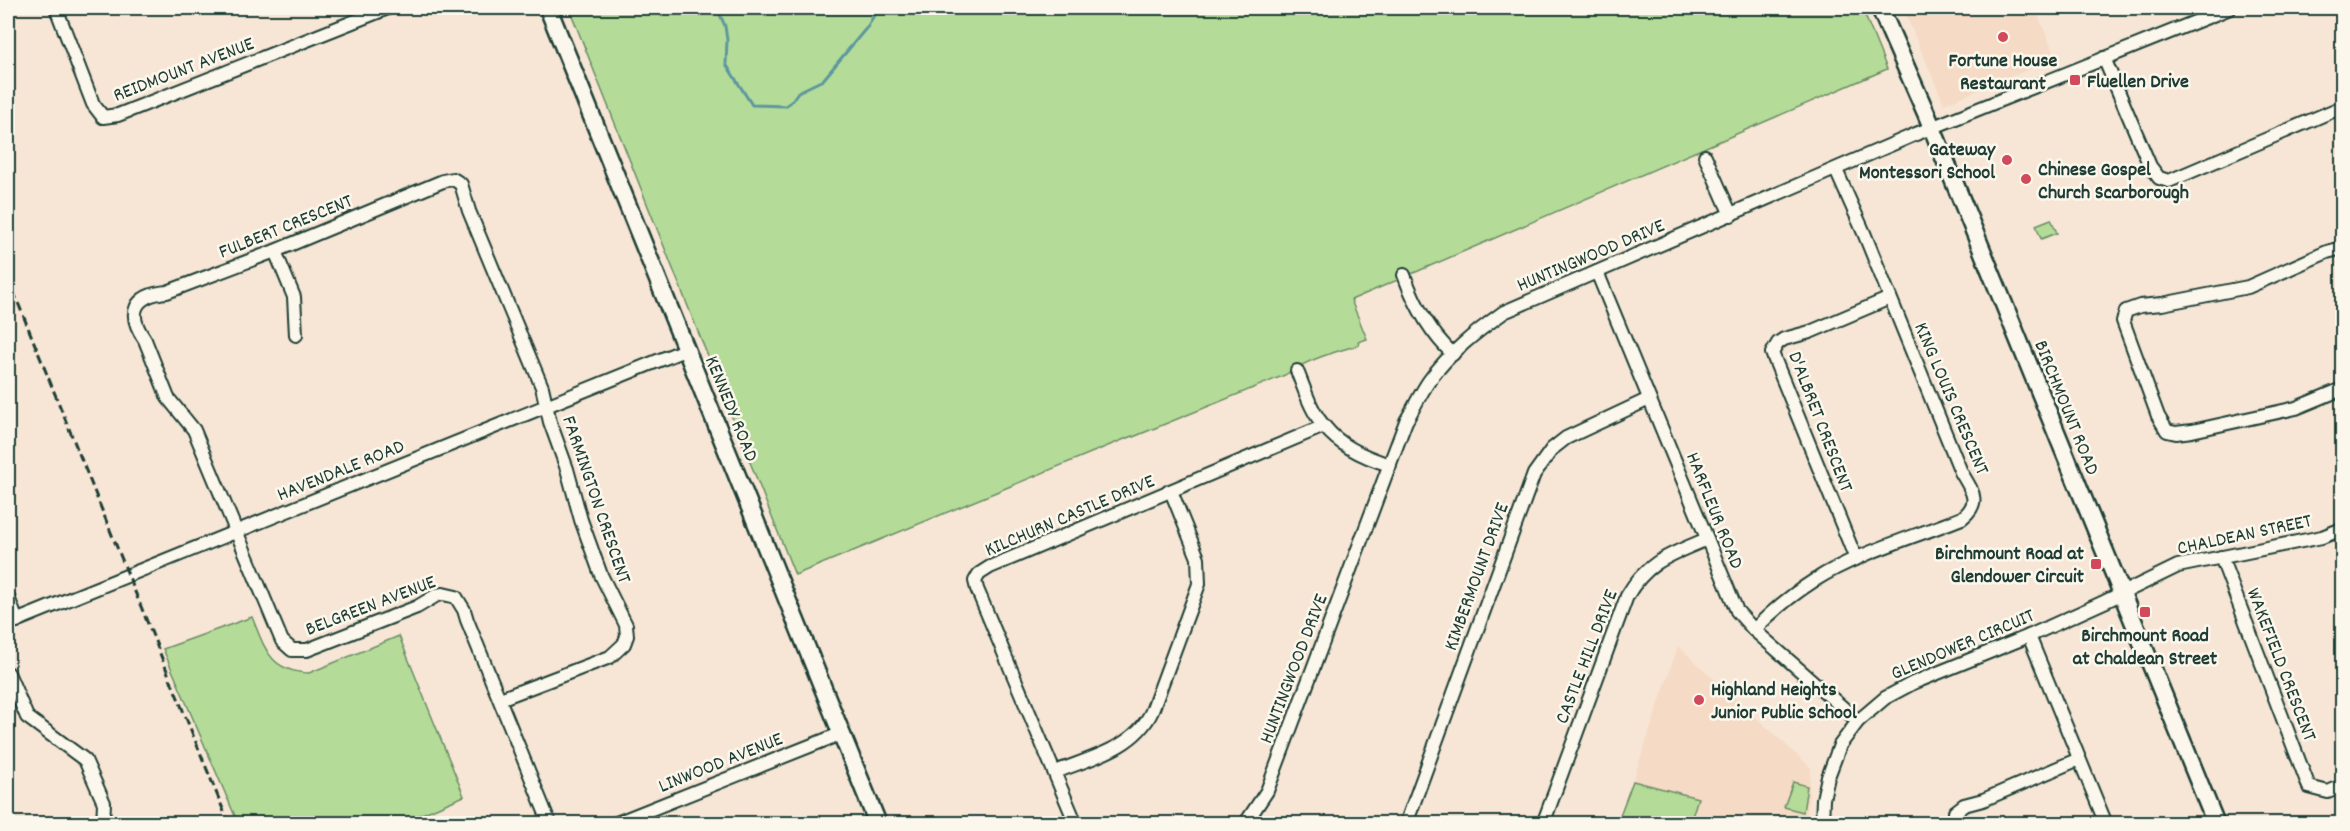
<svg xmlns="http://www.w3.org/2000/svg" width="2350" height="831" font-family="Dekko,sans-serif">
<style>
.built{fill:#f5dac5}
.green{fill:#b4dc98;stroke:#6a8c66;stroke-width:1.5}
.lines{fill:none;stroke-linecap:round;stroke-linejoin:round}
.stream{stroke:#5d979e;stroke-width:3}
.minor-casing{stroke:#1f3d34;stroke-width:16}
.major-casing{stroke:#1f3d34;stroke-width:21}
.minor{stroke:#fbf7ec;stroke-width:12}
.major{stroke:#fbf7ec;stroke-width:16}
.rail{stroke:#1f3d34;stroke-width:3;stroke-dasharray:9 4.5;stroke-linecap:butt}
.poi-dot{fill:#d1495b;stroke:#fbf7ec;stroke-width:2}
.labels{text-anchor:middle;stroke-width:5;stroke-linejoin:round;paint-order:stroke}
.poi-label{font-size:20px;font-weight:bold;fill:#1f3d34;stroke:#fbf7ec;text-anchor:start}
.street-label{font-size:20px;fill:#1f3d34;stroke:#fbf7ec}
</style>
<rect width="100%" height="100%" fill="#f7e6d5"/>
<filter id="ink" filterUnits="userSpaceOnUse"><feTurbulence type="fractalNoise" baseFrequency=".0167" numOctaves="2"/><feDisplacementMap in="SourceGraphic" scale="12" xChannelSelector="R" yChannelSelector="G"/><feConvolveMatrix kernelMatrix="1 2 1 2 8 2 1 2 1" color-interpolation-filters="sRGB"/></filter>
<g filter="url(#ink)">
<g class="built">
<polygon points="1903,8 2035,8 2056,58 1944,104"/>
<polygon points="1678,646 1811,768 1806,823 1690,823 1698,798 1633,781"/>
</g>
<g class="green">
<path d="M569,8H1862L1887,69L1351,300L1367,339L1358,342L1359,345C1334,352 1306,360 1285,375L1133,437L1132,436L795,575Z"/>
<polygon points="2051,219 2057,233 2041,239 2036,225"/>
<path d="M252,617C265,648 269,671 309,673L399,636L464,796L401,823H238L163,649Z"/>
<polygon points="1633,781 1698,798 1690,823 1617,823"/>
<polygon points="1793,782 1807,786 1803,812 1784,807"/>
</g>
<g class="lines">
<polyline class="stream" points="717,8 725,26 727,40 726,64 752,105 785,106 791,102 798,92 823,80 868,26 874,15 875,8"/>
<defs>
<g id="minor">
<polyline points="56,8 93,104 103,117 118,115 388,8"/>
<polyline points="2104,58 2150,166 2159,178 2169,181 2342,107"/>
<polyline points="1705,156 1731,215"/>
<polyline points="2342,248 2327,252 2248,287 2162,304 2140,306 2126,311 2123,321 2158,416 2167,431 2176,433 2192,431 2296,408 2342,389"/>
<polyline points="275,251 294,297 296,335"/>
<polyline points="1597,272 1737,611 1754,630 1858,721"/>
<path d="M1404,275C1415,305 1429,332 1453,354"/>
<path d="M1297,371C1305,390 1311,412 1325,427C1340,446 1367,458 1390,465"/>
<polyline points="2221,557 2309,787 2328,792 2342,786"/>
<polyline points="1856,559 1772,353 1778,343 1784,339 1810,332 1890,298"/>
<polyline points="8,597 17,621"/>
<polyline points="8,624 687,349"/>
<path d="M1754,630C1772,611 1793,594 1815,580C1855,554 1917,536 1962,518C1982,502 1972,491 1961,472L1864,233L1836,170"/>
<polyline points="2029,636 2106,824"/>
<polyline points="8,673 27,717 85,760 104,803 103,824"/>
<path d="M500,699L610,657L624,644L627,636L626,625L601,575L581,520L567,469L550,422L542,387L469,211L461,184L453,179L443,181L275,251L167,292C134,295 126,313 145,340L168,398L194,430L282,641L292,650H307L417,607L437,595L443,594L456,597L464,610L467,620L550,824"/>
<path d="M1055,772C1091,758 1135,748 1152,711L1199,584L1198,558L1171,491"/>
<polyline points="614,824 840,734"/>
<polyline points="1076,824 977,589 975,581 979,574 990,567 1324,426"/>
<path d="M1245,824L1267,791L1406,421C1414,408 1420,394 1429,381C1449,353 1476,332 1504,312L1916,134L2230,8"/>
<polyline points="1406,824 1534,474 1552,449 1566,438 1649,399"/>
<path d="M1543,824L1627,596C1647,561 1672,554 1707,539"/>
<polyline points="1822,824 1823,799 1828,777 1840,745 1858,721 1885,698 1913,683 2029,636 2104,602 2178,566 2322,537 2342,529"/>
<polyline points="1955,824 1955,812 1964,805 1983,800 2079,759"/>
</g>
<g id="major">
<polyline points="548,8 878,824"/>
<polyline points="1880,8 1926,113 2216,824"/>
</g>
</defs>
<use href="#minor" class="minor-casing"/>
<use href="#major" class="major-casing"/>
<use href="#minor" class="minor"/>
<use href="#major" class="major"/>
<polyline class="rail" points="8,278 229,824"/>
</g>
</g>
<g class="poi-dot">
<circle cx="2003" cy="37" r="6"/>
<rect x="2069" y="74" width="12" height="12" rx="3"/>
<circle cx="2007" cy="160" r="6"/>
<circle cx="2026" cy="179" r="6"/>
<rect x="2090" y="558" width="12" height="12" rx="3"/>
<rect x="2139" y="606" width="12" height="12" rx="3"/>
<circle cx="1699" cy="700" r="6"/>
</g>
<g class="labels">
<g class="poi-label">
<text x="2003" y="66" text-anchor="middle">Fortune House<tspan x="2003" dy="23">Restaurant</tspan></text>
<text x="2087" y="87">Fluellen Drive</text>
<text x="1995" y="155" text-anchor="end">Gateway<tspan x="1995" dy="23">Montessori School</tspan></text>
<text x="2038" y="175">Chinese Gospel<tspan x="2038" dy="23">Church Scarborough</tspan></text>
<text x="2084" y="559" text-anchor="end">Birchmount Road at<tspan x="2084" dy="23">Glendower Circuit</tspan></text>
<text x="2145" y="641" text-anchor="middle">Birchmount Road<tspan x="2145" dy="23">at Chaldean Street</tspan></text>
<text x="1711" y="695">Highland Heights<tspan x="1711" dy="23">Junior Public School</tspan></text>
</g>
<g class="street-label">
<text transform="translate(183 68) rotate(-21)" y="7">REIDMOUNT AVENUE</text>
<text transform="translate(285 225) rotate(-22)" y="7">FULBERT CRESCENT</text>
<text transform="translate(1590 254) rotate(-23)" y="7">HUNTINGWOOD DRIVE</text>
<text transform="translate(1953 398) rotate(67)" y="7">KING LOUIS CRESCENT</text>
<text transform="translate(2068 407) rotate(68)" y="7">BIRCHMOUNT ROAD</text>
<text transform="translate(733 408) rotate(68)" y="7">KENNEDY ROAD</text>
<text transform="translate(1822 421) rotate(69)" y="7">D'ALBRET CRESCENT</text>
<text transform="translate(340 469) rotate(-22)" y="7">HAVENDALE ROAD</text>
<text transform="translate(598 499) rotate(71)" y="7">FARMINGTON CRESCENT</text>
<text transform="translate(1716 510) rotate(68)" y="7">HARFLEUR ROAD</text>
<text transform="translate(1069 514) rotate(-23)" y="7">KILCHURN CASTLE DRIVE</text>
<text transform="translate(2244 533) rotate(-12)" y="7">CHALDEAN STREET</text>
<text transform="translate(1475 576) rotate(-70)" y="7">KIMBERMOUNT DRIVE</text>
<text transform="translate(370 604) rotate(-21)" y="7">BELGREEN AVENUE</text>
<text transform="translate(1962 643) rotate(-23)" y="7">GLENDOWER CIRCUIT</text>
<text transform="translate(1585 656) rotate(-69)" y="7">CASTLE HILL DRIVE</text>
<text transform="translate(2283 664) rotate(69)" y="7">WAKEFIELD CRESCENT</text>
<text transform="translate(1292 668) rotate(-69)" y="7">HUNTINGWOOD DRIVE</text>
<text transform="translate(720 761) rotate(-22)" y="7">LINWOOD AVENUE</text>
</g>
</g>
<rect width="2350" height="831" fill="none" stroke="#fbf7ec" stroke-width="30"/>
<rect x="15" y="15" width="2320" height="801" fill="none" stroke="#1f3d34" stroke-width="2" filter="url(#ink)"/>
</svg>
